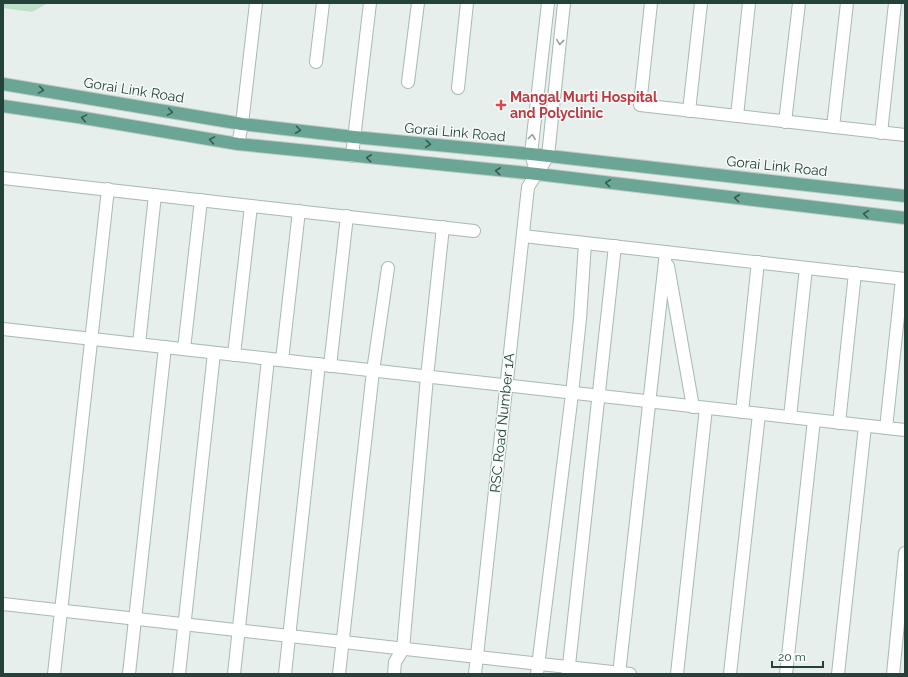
<svg xmlns="http://www.w3.org/2000/svg" width="908" height="677" font-family="Raleway,sans-serif">
<style>
.green{fill:#bfe0c8}
.lines{fill:none;stroke-linecap:round;stroke-linejoin:round}
.minor-casing{stroke:#a8b8b2;stroke-width:14}
.major-casing{stroke:#c2cac8;stroke-width:14}
.minor{stroke:#fff;stroke-width:12}
.major{stroke:#6aa596;stroke-width:12}
.oneway{stroke:#92a09c}
.oneway2{stroke:#365b51}
.health-dot{fill:#e0444e;stroke:#f7fbf9;stroke-width:1.5}
.labels{text-anchor:middle;stroke-width:3;stroke-linejoin:round;paint-order:stroke}
.street-label{font-size:14px;fill:#24423a;stroke:#f7fbf9}
.health-label{font-size:14px;font-weight:bold;fill:#be3a42;stroke:#f7fbf9;text-anchor:start}
</style>
<rect width="100%" height="100%" fill="#e6efeb"/>
<polygon class="green" points="3,3 48,3 32,12 3,8"/>
<g class="lines">
<defs>
<g id="minor">
<polyline points="651,3 640,105 905,135"/>
<polyline points="316,62 323,3"/>
<polyline points="408,82 418,3"/>
<polyline points="458,88 467,3"/>
<polyline points="689,111 701,3"/>
<polyline points="737,116 749,3"/>
<polyline points="785,122 799,3"/>
<polyline points="833,127 847,3"/>
<polyline points="881,133 895,3"/>
<polyline points="238,144 242,124 256,3"/>
<polyline points="352,156 370,3"/>
<polyline points="537,174 531,154 548,3"/>
<polyline points="3,178 474,231"/>
<polyline points="523,236 905,279"/>
<polyline points="668,266 693,407"/>
<polyline points="3,329 905,430"/>
<polyline points="139,344 155,195"/>
<polyline points="184,349 201,200"/>
<polyline points="234,355 251,206"/>
<polyline points="282,360 299,211"/>
<polyline points="330,366 347,216"/>
<polyline points="742,412 758,262"/>
<polyline points="790,417 806,268"/>
<polyline points="839,423 855,273"/>
<polyline points="886,428 902,279"/>
<polyline points="3,604 630,674"/>
<polyline points="54,674 108,189"/>
<polyline points="129,674 165,347"/>
<polyline points="179,674 214,353"/>
<polyline points="234,674 268,359"/>
<polyline points="285,674 319,364"/>
<polyline points="339,674 373,371 388,268"/>
<polyline points="394,674 395,662 403,649 427,377 443,227"/>
<polyline points="475,674 528,187 548,156 564,3"/>
<polyline points="537,674 572,394 580,319 585,243"/>
<polyline points="568,674 615,246"/>
<polyline points="619,674 666,252"/>
<polyline points="677,674 706,408"/>
<polyline points="730,674 759,414"/>
<polyline points="786,674 814,420"/>
<polyline points="838,674 865,426"/>
<polyline points="893,674 905,553"/>
</g>
<g id="major">
<polyline points="3,84 242,124 354,137 531,154 905,196"/>
<polyline points="3,106 78,117 238,144 537,174 905,218"/>
</g>
</defs>
<use href="#minor" class="minor-casing"/>
<use href="#major" class="major-casing"/>
<use href="#minor" class="minor"/>
<use href="#major" class="major"/>
</g>
<defs><path id="oneway-chevron" d="M-2-3.5L2.5 0L-2 3.5" fill="none" stroke-width="1.6" stroke-linecap="round" stroke-linejoin="round"/></defs>
<g class="oneway">
<use href="#oneway-chevron" transform="translate(560 42) rotate(96)"/>
<use href="#oneway-chevron" transform="translate(532 137) rotate(-83)"/>
</g>
<g class="oneway2">
<use href="#oneway-chevron" transform="translate(41 90) rotate(9)"/>
<use href="#oneway-chevron" transform="translate(170 112) rotate(9)"/>
<use href="#oneway-chevron" transform="translate(84 118) rotate(-170)"/>
<use href="#oneway-chevron" transform="translate(298 130) rotate(7)"/>
<use href="#oneway-chevron" transform="translate(212 140) rotate(-170)"/>
<use href="#oneway-chevron" transform="translate(428 144) rotate(5)"/>
<use href="#oneway-chevron" transform="translate(369 158) rotate(-174)"/>
<use href="#oneway-chevron" transform="translate(498 171) rotate(-174)"/>
<use href="#oneway-chevron" transform="translate(608 183) rotate(-173)"/>
<use href="#oneway-chevron" transform="translate(737 198) rotate(-173)"/>
<use href="#oneway-chevron" transform="translate(866 214) rotate(-173)"/>
</g>
<path class="health-dot" d="M499 99h4v4h4v4h-4v4h-4v-4h-4v-4h4z"/>
<g class="labels">
<g class="street-label">
<text transform="translate(134 90) rotate(9)" y="5">Gorai Link Road</text>
<text transform="translate(455 132) rotate(5)" y="5">Gorai Link Road</text>
<text transform="translate(777 166) rotate(6)" y="5">Gorai Link Road</text>
<text transform="translate(502 423) rotate(-84)" y="5">RSC Road Number 1A</text>
</g>
<g class="health-label">
<text x="510" y="102">Mangal Murti Hospital<tspan x="510" dy="16">and Polyclinic</tspan></text>
</g>
</g>
<rect width="908" height="677" fill="none" stroke="#24423a" stroke-width="8"/>
<path d="M772 661v6h51v-6" fill="none" stroke="#24423a" stroke-width="2"/>
<text x="778" y="661" font-size="12" fill="#24423a" stroke="#f7fbf9" stroke-width="3" paint-order="stroke">20 m</text>
</svg>
